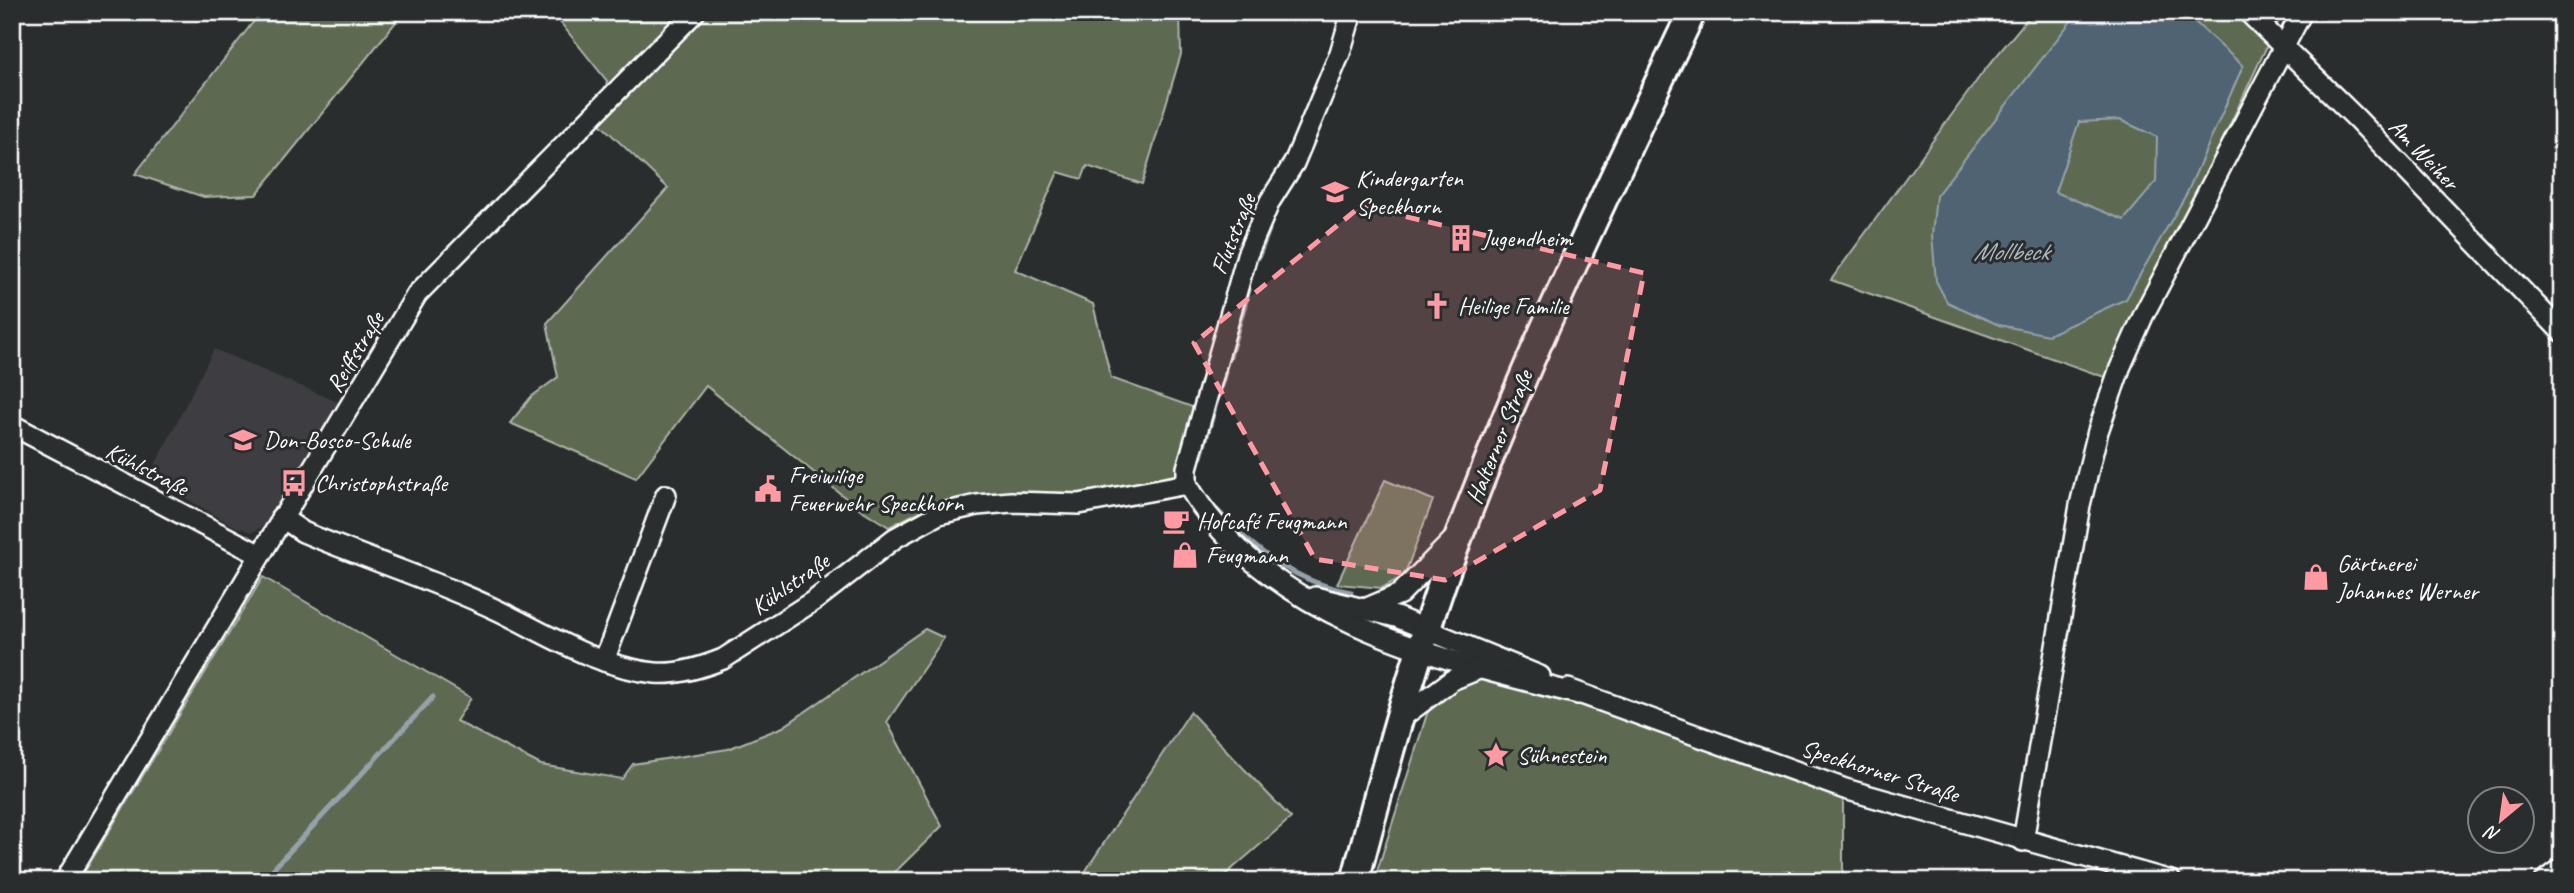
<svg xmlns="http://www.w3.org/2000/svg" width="2574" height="893" font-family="Caveat,sans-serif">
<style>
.built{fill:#3d3e43}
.green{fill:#5d6a51;stroke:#aeb4a8;stroke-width:2}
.water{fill:#506473;stroke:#96a2ab;stroke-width:2;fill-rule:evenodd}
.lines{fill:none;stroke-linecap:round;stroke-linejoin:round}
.stream{stroke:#96a2ab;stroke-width:5}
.street-casing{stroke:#fff;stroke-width:24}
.secondary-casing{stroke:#fff;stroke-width:32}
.street{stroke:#2a2d2e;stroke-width:19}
.secondary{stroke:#2a2d2e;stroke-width:26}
.marked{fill:#ff9aa2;fill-opacity:0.2;stroke:#ff9aa2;stroke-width:5;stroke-dasharray:14 9;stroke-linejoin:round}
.labels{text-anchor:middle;stroke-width:6;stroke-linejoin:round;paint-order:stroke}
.street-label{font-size:24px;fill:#fff;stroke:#2a2d2e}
.poi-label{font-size:24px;fill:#fff;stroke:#2a2d2e;text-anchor:start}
.water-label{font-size:26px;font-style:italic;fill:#b0b9c0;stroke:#2a2d2e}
</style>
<rect width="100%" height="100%" fill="#2a2d2e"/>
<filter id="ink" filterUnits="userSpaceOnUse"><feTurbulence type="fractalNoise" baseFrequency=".0143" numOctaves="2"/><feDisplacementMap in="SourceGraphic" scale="14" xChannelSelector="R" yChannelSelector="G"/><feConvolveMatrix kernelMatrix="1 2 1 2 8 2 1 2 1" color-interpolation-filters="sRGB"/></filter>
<g filter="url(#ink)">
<polygon class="built" points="214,349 340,403 265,526 252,532 236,527 149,477"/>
<g class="green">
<polygon points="261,12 404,12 256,195 204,197 135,174"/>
<polygon points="552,12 1180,12 1181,54 1142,184 1087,166 1082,179 1058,172 1015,270 1093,304 1111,378 1198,409 1178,473 1170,479 1068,500 965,497 936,503 889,527 857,507 706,386 636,478 510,423 531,397 558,377 547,323 668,188 600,124 607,81"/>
<polygon points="2033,12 2283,12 2110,379 1831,280 1983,72"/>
<polygon points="1385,480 1433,500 1404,576 1382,588 1337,584"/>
<polygon points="263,577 471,698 456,721 541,765 622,779 633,764 728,749 783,727 925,629 944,638 887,722 942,826 886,881 79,881"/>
<path d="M1486,677L1553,696L1843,795V881H1374L1427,714C1440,691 1461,683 1486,677Z"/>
<polygon points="1190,712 1291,818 1218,881 1079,881"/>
</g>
<path class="water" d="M2078,12H2184L2243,66L2187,193L2126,299L2048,335L1999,325L1947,302L1936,281L1932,235L1936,196ZM2120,120L2157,137L2156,182L2124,220L2055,192L2079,122Z"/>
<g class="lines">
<g class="stream">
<polyline points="1258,258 1269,230"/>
<polyline points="1230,356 1249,290"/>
<polyline points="1201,457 1225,372"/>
<path d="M1217,510C1253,550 1296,583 1351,592"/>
<polyline points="262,881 433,697"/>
</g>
<defs>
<g id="street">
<polyline points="2248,12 2357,119 2562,332"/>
<polyline points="12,425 260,555"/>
<polyline points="1187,484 1187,468 1247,255 1270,201 1294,163 1340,53 1352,12"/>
<path d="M281,517L303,532C367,559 434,580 497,610C547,634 597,667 655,673C677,675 703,667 723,659L815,600L895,538L939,514L977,505L1011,502L1079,504L1187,484C1266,619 1438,659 1578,694"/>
<polyline points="1315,597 1396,617 1540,676"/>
<polyline points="1367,608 1400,594 1455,538"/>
<polyline points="604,661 666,495"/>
<polyline points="1568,689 1845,789 2171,881"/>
<polyline points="1401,718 1452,680 1479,669"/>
<polyline points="2023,841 2080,505 2098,431 2120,368 2144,314 2302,12"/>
<polyline points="65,881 417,294 695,12"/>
<polyline points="2545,881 2562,868"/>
</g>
<path id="secondary" d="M1355,881C1386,763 1418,644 1461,531C1528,353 1611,183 1692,12"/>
</defs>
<use href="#street" class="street-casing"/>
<use href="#secondary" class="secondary-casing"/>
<use href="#street" class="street"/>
<use href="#secondary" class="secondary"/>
</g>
</g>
<path class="marked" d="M1361,206L1644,273L1600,490L1445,580L1315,559L1194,343Z"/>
<defs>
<symbol id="school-bare" viewBox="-9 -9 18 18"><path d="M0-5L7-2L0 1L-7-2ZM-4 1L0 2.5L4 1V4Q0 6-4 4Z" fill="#ff9aa2" stroke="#2a2d2e" stroke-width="2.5" paint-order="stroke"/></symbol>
<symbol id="building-bare" viewBox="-9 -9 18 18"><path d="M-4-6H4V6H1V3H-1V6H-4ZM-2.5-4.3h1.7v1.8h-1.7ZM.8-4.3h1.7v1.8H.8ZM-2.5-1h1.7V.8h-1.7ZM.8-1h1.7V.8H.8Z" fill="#ff9aa2" stroke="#2a2d2e" stroke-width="2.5" paint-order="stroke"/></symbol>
<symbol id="church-bare" viewBox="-9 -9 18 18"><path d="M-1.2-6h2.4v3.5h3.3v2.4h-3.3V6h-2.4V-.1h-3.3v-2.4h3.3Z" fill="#ff9aa2" stroke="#2a2d2e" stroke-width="2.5" paint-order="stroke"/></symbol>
<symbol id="bus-bare" viewBox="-9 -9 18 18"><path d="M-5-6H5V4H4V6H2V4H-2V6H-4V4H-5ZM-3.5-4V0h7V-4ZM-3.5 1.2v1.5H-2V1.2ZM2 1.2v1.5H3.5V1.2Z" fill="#ff9aa2" stroke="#2a2d2e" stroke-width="2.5" paint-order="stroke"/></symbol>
<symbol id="civic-bare" viewBox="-9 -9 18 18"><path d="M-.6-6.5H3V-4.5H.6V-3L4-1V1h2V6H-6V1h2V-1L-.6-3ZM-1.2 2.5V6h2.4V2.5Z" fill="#ff9aa2" stroke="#2a2d2e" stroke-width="2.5" paint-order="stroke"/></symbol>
<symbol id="cafe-bare" viewBox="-9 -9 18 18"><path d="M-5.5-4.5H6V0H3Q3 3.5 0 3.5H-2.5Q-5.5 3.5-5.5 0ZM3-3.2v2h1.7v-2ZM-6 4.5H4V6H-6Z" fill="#ff9aa2" stroke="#2a2d2e" stroke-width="2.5" paint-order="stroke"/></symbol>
<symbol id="shop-bare" viewBox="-9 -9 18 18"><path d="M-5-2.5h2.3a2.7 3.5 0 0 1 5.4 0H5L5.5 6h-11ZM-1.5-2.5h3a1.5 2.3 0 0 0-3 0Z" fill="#ff9aa2" stroke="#2a2d2e" stroke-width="2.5" paint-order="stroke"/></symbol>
<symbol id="sight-bare" viewBox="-9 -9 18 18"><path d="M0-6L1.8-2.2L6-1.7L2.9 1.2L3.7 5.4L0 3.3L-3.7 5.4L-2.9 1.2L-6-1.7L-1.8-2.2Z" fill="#ff9aa2" stroke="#2a2d2e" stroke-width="2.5" paint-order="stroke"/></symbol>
</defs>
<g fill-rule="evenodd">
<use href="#school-bare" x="1316" y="173" width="38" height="38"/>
<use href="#building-bare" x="1442" y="219" width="38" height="38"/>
<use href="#church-bare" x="1418" y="287" width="38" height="38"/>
<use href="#school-bare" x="224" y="421" width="38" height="38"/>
<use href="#bus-bare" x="275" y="464" width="38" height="38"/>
<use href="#civic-bare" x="749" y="470" width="38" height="38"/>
<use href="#cafe-bare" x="1157" y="502" width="38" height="38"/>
<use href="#shop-bare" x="1166" y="536" width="38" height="38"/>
<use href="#shop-bare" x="2297" y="558" width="38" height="38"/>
<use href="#sight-bare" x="1477" y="736" width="38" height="38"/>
</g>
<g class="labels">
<g class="street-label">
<text transform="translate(2424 154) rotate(46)" y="8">Am Weiher</text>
<text transform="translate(1233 234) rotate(-68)" y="8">Flutstraße</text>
<text transform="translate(355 352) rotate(-59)" y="8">Reiffstraße</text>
<text transform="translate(1499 437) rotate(-68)" y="8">Halterner Straße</text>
<text transform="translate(147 469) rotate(27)" y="8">Kühlstraße</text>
<text transform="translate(790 584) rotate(-35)" y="8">Kühlstraße</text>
<text transform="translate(1880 771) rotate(17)" y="8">Speckhorner Straße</text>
</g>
<g class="poi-label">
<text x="1356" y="186">Kindergarten<tspan x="1356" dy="28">Speckhorn</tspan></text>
<text x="1482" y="246">Jugendheim</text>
<text x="1458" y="314">Heilige Familie</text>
<text x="264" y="448">Don-Bosco-Schule</text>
<text x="789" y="483">Freiwilige<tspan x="789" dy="28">Feuerwehr Speckhorn</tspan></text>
<text x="315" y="491">Christophstraße</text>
<text x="1197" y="529">Hofcafé Feugmann</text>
<text x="1206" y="563">Feugmann</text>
<text x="2337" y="571">Gärtnerei<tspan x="2337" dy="28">Johannes Werner</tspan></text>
<text x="1517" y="763">Sühnestein</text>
</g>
<g class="water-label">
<text x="2011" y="260">Mollbeck</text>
</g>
</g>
<rect width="2574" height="893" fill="none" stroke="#2a2d2e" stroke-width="42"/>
<rect x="21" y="21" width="2532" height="851" fill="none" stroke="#fff" stroke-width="2.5" filter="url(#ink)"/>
<g transform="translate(2501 820) rotate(209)"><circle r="33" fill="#2a2d2e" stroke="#7f8182" stroke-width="2"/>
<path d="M0-5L12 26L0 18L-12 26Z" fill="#ff9aa2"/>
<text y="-10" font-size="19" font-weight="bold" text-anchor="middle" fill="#ffffff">N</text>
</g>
</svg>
